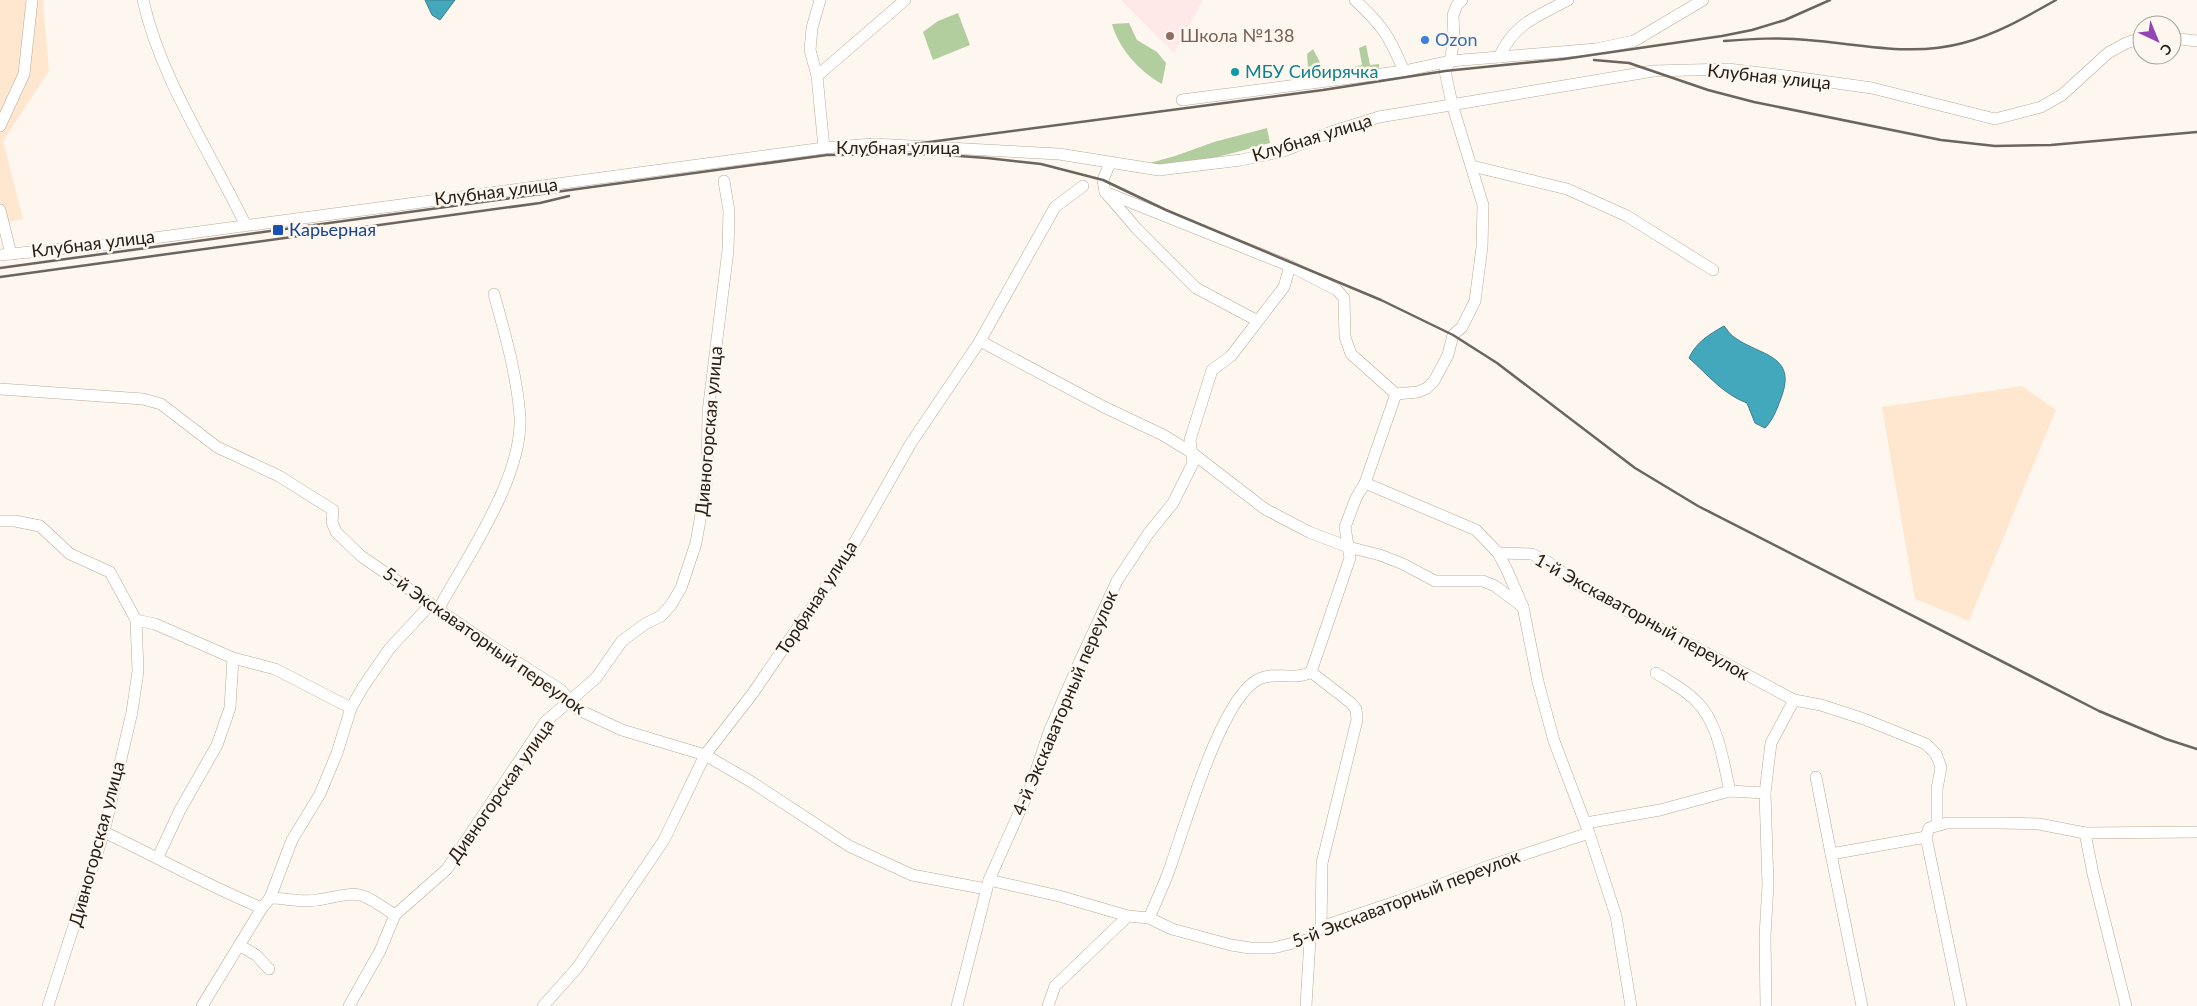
<svg xmlns="http://www.w3.org/2000/svg" width="2197" height="1006" font-family="Lato,sans-serif">
<style>
.built{fill:#fee7ce}
.education{fill:#fee8e8}
.green{fill:#b2ce9f}
.water{fill:#44a8bc;stroke:#3b7f8b}
.lines{fill:none;stroke-linecap:round;stroke-linejoin:round}
.minor-casing{stroke:#baaa98;stroke-width:12}
.minor{stroke:#fff;stroke-width:11}
.rail{stroke:#6b655e;stroke-width:2.5}
.education-dot{fill:#8d6e63;stroke:#fef7ef;stroke-width:2}
.shop-dot{fill:#3f7fe0;stroke:#fef7ef;stroke-width:2}
.culture-dot{fill:#0f9aa8;stroke:#fef7ef;stroke-width:2}
.transit-dot{fill:#1a4fb4;stroke:#fef7ef;stroke-width:2}
.labels{text-anchor:middle;stroke-width:5;stroke-linejoin:round;paint-order:stroke}
.education-label{font-size:18px;fill:#785e54;stroke:#fef7ef;text-anchor:start}
.shop-label{font-size:18px;fill:#366cbe;stroke:#fef7ef;text-anchor:start}
.culture-label{font-size:18px;fill:#0d838f;stroke:#fef7ef;text-anchor:start}
.street-label{font-size:18px;fill:#262019;stroke:#fef7ef}
.transit-label{font-size:18px;fill:#164399;stroke:#fef7ef;text-anchor:start}
</style>
<rect width="100%" height="100%" fill="#fef7ef"/>
<g class="built">
<polygon points="0,0 43,0 49,71 3,141 23,219 0,224"/>
<polygon points="2022,386 2056,410 1969,621 1915,599 1882,407"/>
</g>
<polygon class="education" points="1121,0 1203,0 1174,53"/>
<g class="green">
<polygon points="958,13 970,45 933,60 923,32 938,21"/>
<path d="M1129,23L1137,40L1157,52L1166,63L1162,84C1139,71 1119,49 1112,24Z"/>
<polygon points="1366,45 1370,65 1379,64 1379,69 1313,81 1308,69 1307,54 1313,49 1324,70 1345,69 1362,65 1359,48"/>
<path d="M1267,128L1270,143C1229,154 1188,167 1146,164L1175,156L1214,142Z"/>
</g>
<g class="water">
<polygon points="425,0 455,0 440,20 432,15"/>
<path d="M1724,326C1727,329 1730,335 1734,337C1759,356 1798,354 1781,398C1777,409 1773,420 1765,428L1755,423L1747,403C1723,394 1708,375 1689,358C1696,342 1710,334 1724,326Z"/>
</g>
<g class="lines">
<defs>
<g id="minor">
<path d="M143,0C161,80 210,151 245,224"/>
<polyline points="820,0 812,28 810,50 817,76 824,148"/>
<path d="M1355,0C1383,26 1389,36 1404,71"/>
<polyline points="2172,38 2197,41"/>
<path d="M1499,57C1515,23 1536,17 1568,0"/>
<polyline points="817,76 905,0"/>
<polyline points="1182,100 1404,71 1450,61 1596,49 1634,41 1703,0"/>
<polyline points="0,126 24,74 32,0"/>
<polyline points="1110,163 1103,180 1105,192 1290,266 1337,290 1344,298 1345,337 1351,354 1396,394 1365,483 1476,530 1498,553 1507,570 1523,607 1538,682 1554,741 1589,833 1616,916 1631,1006"/>
<polyline points="1472,166 1567,189 1627,216 1713,270"/>
<polyline points="1106,193 1137,229 1196,288 1256,320"/>
<polyline points="0,210 11,254"/>
<polyline points="0,255 102,245 824,148 873,144 1059,154 1159,170 1241,160 1284,151 1331,132 1379,117 1653,71 1728,69 1786,76 1872,88 1995,119 2041,107 2062,95 2108,53 2126,43 2142,38"/>
<polyline points="980,341 1104,407 1163,435 1191,452 1265,509 1309,532 1348,547 1380,555 1403,564 1435,581 1483,581 1495,586 1523,607"/>
<polyline points="0,389 143,399 161,404 217,447 279,476 333,510 332,522 336,532 361,556 487,643 561,690 577,709 622,730 705,755 750,781 849,846 912,875 986,889"/>
<polyline points="1396,394 1418,392 1427,388 1434,381 1448,355 1453,335 1462,327 1475,301 1482,247 1483,205 1452,104 1445,71 1450,61 1454,40 1453,15 1457,5 1462,0"/>
<polyline points="0,521 15,521 40,526 70,554 110,572 136,620 138,671 132,712 104,832 48,1006"/>
<polyline points="1498,553 1532,554 1548,562 1579,585 1794,700 1771,743 1765,793 1768,885 1765,936 1766,1006"/>
<path d="M439,608C467,557 523,477 520,417C517,375 505,334 494,294"/>
<polyline points="136,620 155,624 233,658 275,669 351,708"/>
<polyline points="1311,672 1351,703 1356,709 1357,720 1322,863 1321,927"/>
<path d="M1656,673C1670,682 1686,690 1697,702C1719,724 1723,762 1730,791"/>
<polyline points="1794,700 1821,705 1864,719 1926,744 1936,754 1941,767 1937,789 1937,825"/>
<polyline points="1816,777 1831,854 1926,837"/>
<polyline points="1586,823 1660,810 1730,791 1765,793"/>
<path d="M104,832C157,857 208,886 262,908"/>
<polyline points="2085,833 2093,874 2126,1006"/>
<polyline points="1831,854 1862,1006"/>
<polyline points="158,857 180,810 217,745 230,708 233,658"/>
<polyline points="989,880 1059,896 1128,916 1149,918 1172,929 1231,945 1250,948 1273,948 1310,939 1321,927 1398,901 1489,866 1589,833"/>
<path d="M270,898C285,898 303,903 317,900C362,892 356,889 395,915"/>
<path d="M1149,918C1155,904 1161,891 1167,876C1183,834 1220,697 1259,679C1276,671 1295,681 1311,672L1350,558L1345,527L1356,498L1365,483"/>
<polyline points="239,945 256,955 269,969"/>
<polyline points="202,1006 262,908 270,898 292,840 320,794 337,753 351,708 363,687 390,648 431,604"/>
<polyline points="349,1006 380,951 395,915 447,869 545,722 596,678 622,641 645,624 661,616 671,605 681,588 696,543 707,479 708,412 728,250 729,211 724,181"/>
<polyline points="543,1006 577,968 664,840 705,755 753,693 848,554 911,443 980,341 1055,207 1083,186"/>
<polyline points="957,1006 989,880 1031,786 1049,732 1080,661 1117,581 1148,534 1173,503 1193,463 1190,440 1212,370 1231,356 1284,287 1290,266"/>
<polyline points="1048,1006 1055,986 1128,916"/>
<polyline points="1306,1006 1310,939"/>
<polyline points="1961,1006 1926,837 1929,828 1947,823 2000,823 2039,824 2085,833 2197,832"/>
</g>
</defs>
<use href="#minor" class="minor-casing"/>
<use href="#minor" class="minor"/>
<g class="rail">
<path d="M1724,41C1752,39 1780,37 1808,40C1860,44 1912,57 1963,43C1997,34 2026,17 2056,0"/>
<polyline points="1594,60 1629,63 1708,90 1754,102 1941,140 1995,146 2051,145 2197,132"/>
<polyline points="884,148 1323,90 1445,71 1564,59 1722,36 1752,30 1785,20 1830,0"/>
<polyline points="0,268 827,155 931,154 987,158 1041,164 1103,180 1166,210 1381,300 1453,335 1497,363 1635,468 1698,506 2099,711 2166,739 2197,749"/>
<polyline points="0,277 540,203 569,196"/>
</g>
</g>
<circle class="education-dot" cx="1170" cy="36" r="5"/>
<circle class="shop-dot" cx="1425" cy="40" r="5"/>
<circle class="culture-dot" cx="1235" cy="72" r="5"/>
<rect class="transit-dot" x="272" y="224" width="12" height="12" rx="2.5"/>
<g class="labels">
<g class="education-label">
<text x="1180" y="42">Школа №138</text>
</g>
<g class="shop-label">
<text x="1435" y="46">Ozon</text>
</g>
<g class="culture-label">
<text x="1245" y="78">МБУ Сибирячка</text>
</g>
<g class="street-label">
<text transform="translate(1769 77) rotate(6)" y="6">Клубная улица</text>
<text transform="translate(1312 138) rotate(-17)" y="6">Клубная улица</text>
<text x="898" y="154">Клубная улица</text>
<text transform="translate(496 192) rotate(-7)" y="6">Клубная улица</text>
<text transform="translate(93 244) rotate(-7)" y="6">Клубная улица</text>
<text transform="translate(709 431) rotate(-85)" y="6">Дивногорская улица</text>
<text transform="translate(817 598) rotate(-57)" y="6">Торфяная улица</text>
<text transform="translate(1642 617) rotate(29)" y="6">1-й Экскаваторный переулок</text>
<text transform="translate(484 641) rotate(35)" y="6">5-й Экскаваторный переулок</text>
<text transform="translate(1065 703) rotate(-67)" y="6">4-й Экскаваторный переулок</text>
<text transform="translate(501 791) rotate(-55)" y="6">Дивногорская улица</text>
<text transform="translate(97 844) rotate(-75)" y="6">Дивногорская улица</text>
<text transform="translate(1406 899) rotate(-21)" y="6">5-й Экскаваторный переулок</text>
</g>
<g class="transit-label">
<text x="289" y="236">Карьерная</text>
</g>
</g>
<g transform="translate(2157 40) rotate(136)"><circle r="24" fill="#fef7ef" stroke="#a8a199"/>
<path d="M0-4L9 19L0 12L-9 19Z" fill="#9445b5"/>
<text y="-8" font-size="14" font-weight="bold" text-anchor="middle" fill="#262019">С</text>
</g>
</svg>
